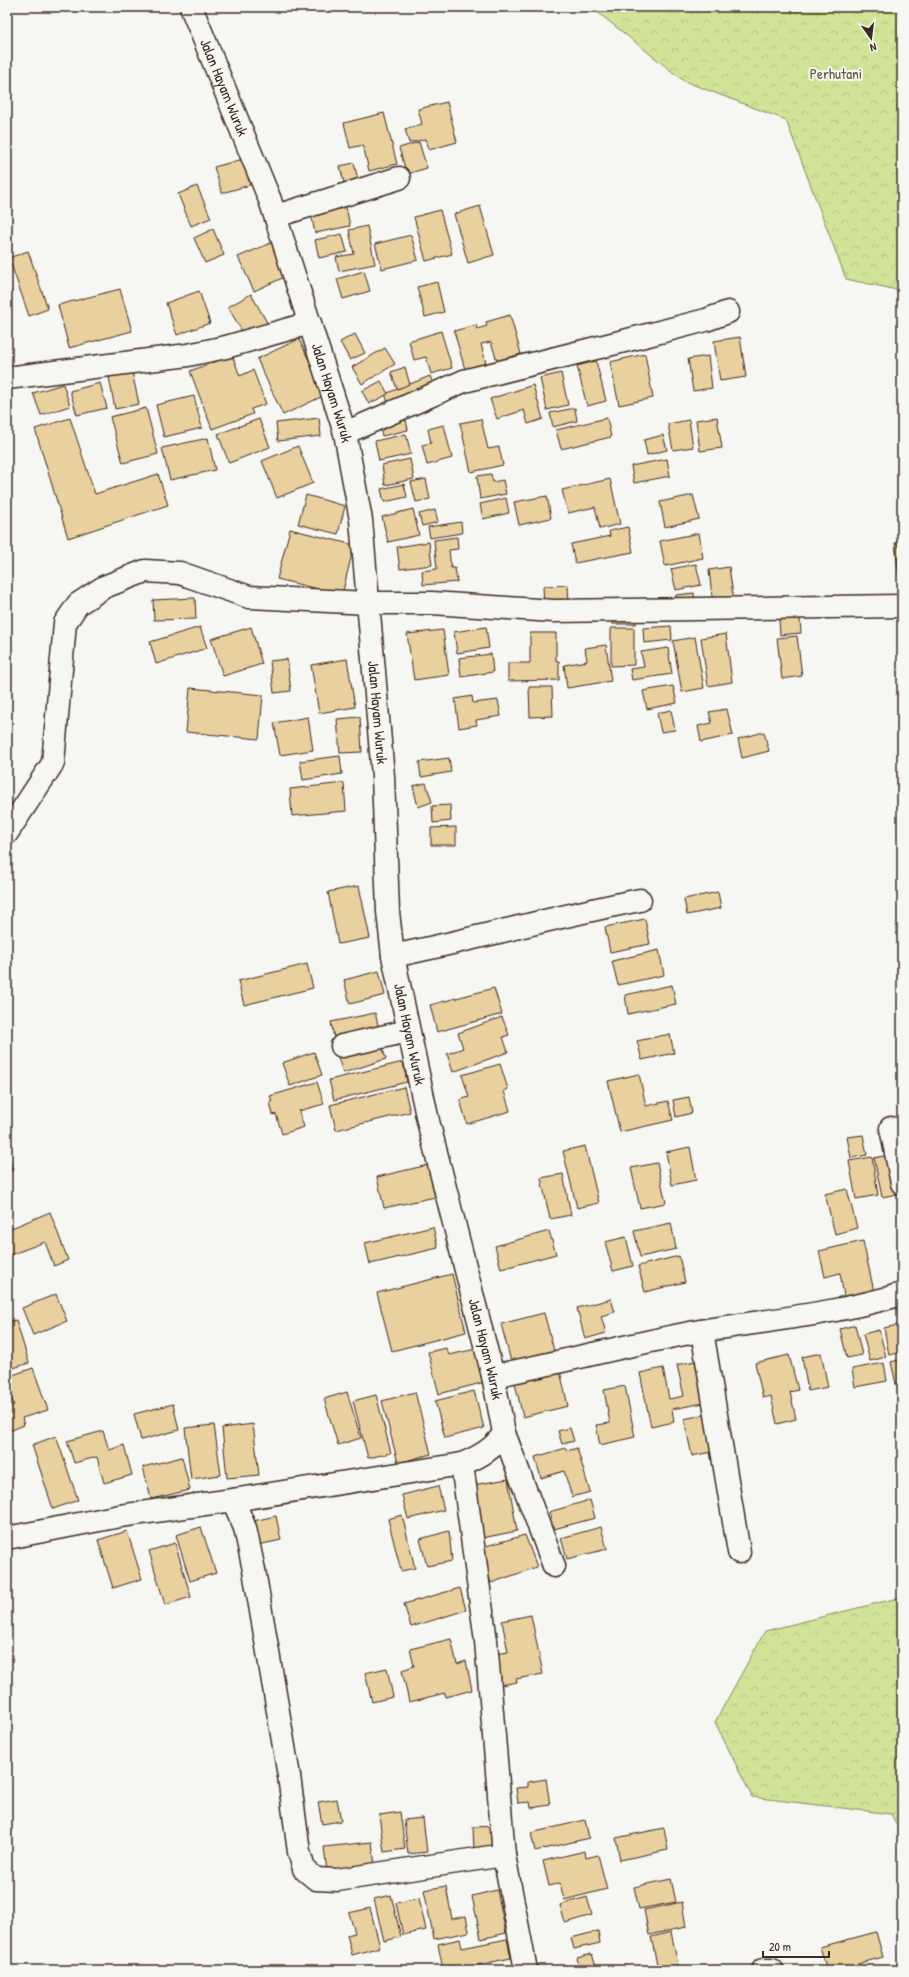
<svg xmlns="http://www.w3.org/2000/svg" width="909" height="1977" font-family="'Patrick Hand',sans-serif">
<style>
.forest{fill:url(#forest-crowns);stroke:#86865a}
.building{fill:#e9d09f;stroke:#3b2a1e}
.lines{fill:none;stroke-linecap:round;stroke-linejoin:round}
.minor-casing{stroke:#3b2a1e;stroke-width:25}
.minor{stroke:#f6f6f2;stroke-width:22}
.labels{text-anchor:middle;stroke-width:4;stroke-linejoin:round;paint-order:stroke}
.park-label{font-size:15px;fill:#60583c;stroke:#f6f6f2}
.street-label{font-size:15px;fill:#3b2a1e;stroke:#f6f6f2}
</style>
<defs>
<pattern id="forest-crowns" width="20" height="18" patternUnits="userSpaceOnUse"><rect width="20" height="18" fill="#d1e397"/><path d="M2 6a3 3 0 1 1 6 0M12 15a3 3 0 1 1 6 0" fill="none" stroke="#b4c382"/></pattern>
</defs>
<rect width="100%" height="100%" fill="#f6f6f2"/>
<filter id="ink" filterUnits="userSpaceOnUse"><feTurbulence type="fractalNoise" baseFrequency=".025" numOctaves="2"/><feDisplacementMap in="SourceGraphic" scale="8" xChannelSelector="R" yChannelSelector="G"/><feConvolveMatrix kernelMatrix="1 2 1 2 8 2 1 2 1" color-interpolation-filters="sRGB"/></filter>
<g filter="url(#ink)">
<g class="forest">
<polygon points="591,7 902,7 902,291 846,279 786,120 684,81"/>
<polygon points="902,1597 902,1837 891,1814 752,1797 715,1722 765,1631"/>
</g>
<g class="building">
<polygon points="447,102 457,142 429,150 426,139 409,143 405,129 422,124 418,109"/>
<polygon points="384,113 397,164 369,171 363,145 350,148 344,123"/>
<polygon points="419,142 427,168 407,174 399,148"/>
<polygon points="243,159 250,185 222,193 214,167"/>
<polygon points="354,163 360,188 346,191 340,166"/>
<polygon points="197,186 211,218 191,226 178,194"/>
<polygon points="345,202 350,226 315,233 310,209"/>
<polygon points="480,206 494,255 468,263 454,214"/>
<polygon points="440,210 452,254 426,261 414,217"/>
<polygon points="367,226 375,264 339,271 336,257 354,254 349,230"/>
<polygon points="213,229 224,255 205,263 194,238"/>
<polygon points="342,234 347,252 319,258 315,240"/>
<polygon points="411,235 418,260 382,269 375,244"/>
<polygon points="273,242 289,275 254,291 238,257"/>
<polygon points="28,251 48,309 29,316 9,258"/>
<polygon points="364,271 370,291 343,299 337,279"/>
<polygon points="7,279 11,293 7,294"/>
<polygon points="437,282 444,312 425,317 417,287"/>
<polygon points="120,289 132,331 69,348 58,305"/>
<polygon points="199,291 210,323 177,335 166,303"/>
<polygon points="251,294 269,326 246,338 228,307"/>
<polygon points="510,315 521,354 497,361 491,342 481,344 487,367 466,373 454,331 476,325 477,329 487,326 486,322"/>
<polygon points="441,331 452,368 431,374 426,357 414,360 409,341"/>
<polygon points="355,334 365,353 350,360 340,342"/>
<polygon points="740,337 746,377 720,381 714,341"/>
<polygon points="299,339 325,395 283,415 257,359"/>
<polygon points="385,348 395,364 362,384 352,367"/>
<polygon points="645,354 653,398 619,405 610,362"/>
<polygon points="232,355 240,376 253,370 266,404 251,409 253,414 212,429 190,371"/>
<polygon points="708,356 712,388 693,391 688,359"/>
<polygon points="596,361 606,401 587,406 577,366"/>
<polygon points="405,367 410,385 397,389 391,372"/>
<polygon points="132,372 139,404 115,409 109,377"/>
<polygon points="561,373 568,405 547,410 540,378"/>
<polygon points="430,376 436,391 390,408 385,394"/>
<polygon points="381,381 388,394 369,404 362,391"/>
<polygon points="100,383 107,408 77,415 70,391"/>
<polygon points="63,384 70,406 41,415 33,393"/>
<polygon points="533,385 543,419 528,424 524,410 497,419 490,399"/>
<polygon points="194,396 202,428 164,437 156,405"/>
<polygon points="146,408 158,454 123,463 110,417"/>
<polygon points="575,408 577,421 553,427 550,413"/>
<polygon points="717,417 722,448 700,451 696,420"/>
<polygon points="70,418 95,494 158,474 168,505 68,538 35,429"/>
<polygon points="319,418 321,436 278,441 276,423"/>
<polygon points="607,418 611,437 561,449 556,430"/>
<polygon points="259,419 270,447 229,463 218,434"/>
<polygon points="481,419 488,449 499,447 503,465 471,472 460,423"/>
<polygon points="406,420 408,430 382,436 380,426"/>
<polygon points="689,420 693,447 673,450 668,424"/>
<polygon points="444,425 452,458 427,465 422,445 431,443 428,429"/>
<polygon points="406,434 411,454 379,461 375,441"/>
<polygon points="663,435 667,450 647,455 644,440"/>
<polygon points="208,438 215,470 170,480 162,448"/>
<polygon points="298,446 313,483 277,498 262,461"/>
<polygon points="410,459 414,479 385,485 382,465"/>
<polygon points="667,459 670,476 634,483 631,466"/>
<polygon points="491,474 493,482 503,480 506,494 480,499 477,476"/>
<polygon points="426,479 430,499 416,502 411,482"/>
<polygon points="610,479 620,524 600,529 595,507 568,513 562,490"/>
<polygon points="404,484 407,497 384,502 381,489"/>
<polygon points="306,495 345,506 338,534 298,524"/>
<polygon points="693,495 699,519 665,527 660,502"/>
<polygon points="547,496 551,518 519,525 514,502"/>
<polygon points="506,498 509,513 483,519 480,504"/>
<polygon points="413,509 419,535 388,542 382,517"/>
<polygon points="435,510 438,522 422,526 419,514"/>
<polygon points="461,522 462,533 430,538 428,527"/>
<polygon points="628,527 633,552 575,563 571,544 610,536 609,531"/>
<polygon points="290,529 354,545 342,595 277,579"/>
<polygon points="699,533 703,558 665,566 660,541"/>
<polygon points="457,537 458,549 449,550 451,568 455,568 457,582 423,585 422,571 437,569 434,540"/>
<polygon points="429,542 432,565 400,569 397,547"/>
<polygon points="895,543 902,543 902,587 900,587"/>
<polygon points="696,564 701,585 676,590 671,569"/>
<polygon points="729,567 734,602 713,605 709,570"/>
<polygon points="568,585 569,604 544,606 543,586"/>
<polygon points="694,593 695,605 678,607 676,595"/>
<polygon points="195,598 196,619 154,620 153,600"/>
<rect x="613" y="612" width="23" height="12"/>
<polygon points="800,618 801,633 780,635 779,620"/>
<polygon points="671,626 672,640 644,643 643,628"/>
<polygon points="200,627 207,648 156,664 150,642"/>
<polygon points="251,627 262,664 223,676 211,639"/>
<polygon points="486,627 489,648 457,653 454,632"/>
<polygon points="611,628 634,628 634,665 611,666"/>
<polygon points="443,630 449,675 414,680 407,634"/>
<polygon points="530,633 556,633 556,661 559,661 559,680 508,681 508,663 530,663"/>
<polygon points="726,634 732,682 708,686 701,638"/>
<polygon points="797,636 802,676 782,679 777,638"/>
<polygon points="695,637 704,688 682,692 673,641"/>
<polygon points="606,645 611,681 567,688 564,665 587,661 585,648"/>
<polygon points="668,648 672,674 632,680 630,669 644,667 641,652"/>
<polygon points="491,654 493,672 461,677 459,658"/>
<polygon points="287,659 291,691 274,693 270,661"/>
<polygon points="347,659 355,707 319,713 311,665"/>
<polygon points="673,686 677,703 647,709 643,691"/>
<polygon points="529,687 552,687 553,716 530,717"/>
<polygon points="190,688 263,695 259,739 186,732"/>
<polygon points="472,696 473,703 498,700 501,716 476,720 477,725 459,728 455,699"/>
<polygon points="727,709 733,735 701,742 698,726 712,723 709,712"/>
<polygon points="671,710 675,730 661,732 657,713"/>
<polygon points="308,717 313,750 280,755 274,723"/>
<polygon points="360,717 362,752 340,753 337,719"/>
<polygon points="764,732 769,751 742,758 738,739"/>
<polygon points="340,756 342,774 303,780 300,761"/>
<polygon points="449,758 451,772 421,777 419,762"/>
<polygon points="344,783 346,811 292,816 290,789"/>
<polygon points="426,783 432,802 418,807 413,786"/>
<polygon points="450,805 451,821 433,823 432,806"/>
<polygon points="456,827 456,845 431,845 431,828"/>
<polygon points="359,886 370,938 338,944 328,892"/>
<polygon points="718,892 721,908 687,915 684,899"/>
<polygon points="645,919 650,944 610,952 605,927"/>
<polygon points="659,950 664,975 618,985 612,961"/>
<polygon points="307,964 313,988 244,1005 238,981"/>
<polygon points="379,971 385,995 350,1004 344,980"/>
<polygon points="672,985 676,1004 628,1014 625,995"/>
<polygon points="494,988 502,1014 437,1032 430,1005"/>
<polygon points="375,1013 379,1029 334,1038 331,1022"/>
<polygon points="502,1017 509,1035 503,1037 508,1052 453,1072 447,1054 463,1048 458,1033"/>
<polygon points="670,1034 674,1053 642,1060 637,1041"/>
<polygon points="380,1041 386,1059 343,1073 337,1054"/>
<polygon points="314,1052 322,1075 290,1086 282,1063"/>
<polygon points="403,1062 407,1082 334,1100 329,1080"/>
<polygon points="500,1064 508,1089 504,1091 510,1111 467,1124 460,1100 469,1097 462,1075"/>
<polygon points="639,1074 646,1106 668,1101 673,1120 620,1132 608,1081"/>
<polygon points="317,1082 324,1104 299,1111 304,1127 282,1134 276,1114 273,1115 270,1102 272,1101 270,1096"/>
<polygon points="404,1087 410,1112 336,1130 330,1105"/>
<polygon points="689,1097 692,1113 676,1117 673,1100"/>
<polygon points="863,1135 867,1155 851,1158 847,1137"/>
<polygon points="585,1146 599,1203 577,1208 563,1151"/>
<polygon points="690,1147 696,1180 672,1185 666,1152"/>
<polygon points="7,1151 13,1170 7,1172"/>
<polygon points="893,1154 902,1193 882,1197 874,1158"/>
<polygon points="872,1157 878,1195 856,1199 849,1161"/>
<polygon points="657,1163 666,1203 640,1208 631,1168"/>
<polygon points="428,1165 435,1197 384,1208 377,1177"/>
<polygon points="563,1174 571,1215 550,1219 541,1178"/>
<polygon points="847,1189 857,1228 835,1234 825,1194"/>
<polygon points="50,1212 68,1260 54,1266 45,1242 7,1256 7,1230"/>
<polygon points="671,1223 676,1249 640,1257 634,1231"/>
<polygon points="433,1227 438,1248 370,1264 365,1243"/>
<polygon points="549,1231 556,1254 501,1269 495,1246"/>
<polygon points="626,1237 633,1266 613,1271 605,1242"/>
<polygon points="863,1241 875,1296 845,1302 840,1273 825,1277 819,1251"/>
<polygon points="679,1256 685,1282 645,1292 638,1266"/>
<polygon points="452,1274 466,1332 392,1351 377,1293"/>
<polygon points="56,1294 67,1321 33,1335 22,1308"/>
<polygon points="611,1299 615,1312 601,1316 606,1333 585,1339 577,1308"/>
<polygon points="544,1313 556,1358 513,1369 501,1324"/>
<polygon points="16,1320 29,1363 7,1370 7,1322"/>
<polygon points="902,1324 902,1352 889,1355 884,1328"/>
<polygon points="855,1325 862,1355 847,1358 840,1329"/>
<polygon points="879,1330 886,1357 870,1361 863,1334"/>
<polygon points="446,1348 449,1355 476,1349 485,1382 439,1394 428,1352"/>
<polygon points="821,1353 828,1387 808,1391 802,1357"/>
<polygon points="789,1355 798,1390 790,1392 796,1419 777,1424 771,1396 763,1398 755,1363"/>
<polygon points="902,1359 902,1383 896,1384 891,1362"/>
<polygon points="695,1361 704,1403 672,1409 674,1422 651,1427 640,1373 663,1368 669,1399 684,1396 677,1365"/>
<polygon points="884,1363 887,1381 855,1387 852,1369"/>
<polygon points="33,1368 48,1410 22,1418 24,1425 7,1432 7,1407 14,1405 7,1386 7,1377"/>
<polygon points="560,1371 568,1406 523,1417 515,1383"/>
<polygon points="625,1386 635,1437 600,1445 596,1425 610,1423 604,1390"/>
<polygon points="474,1391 484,1428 445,1438 435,1401"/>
<polygon points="347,1392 361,1438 338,1445 324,1399"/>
<polygon points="415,1392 431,1454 398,1463 382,1401"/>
<polygon points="376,1395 391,1453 368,1458 353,1401"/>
<polygon points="173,1404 179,1430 141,1440 134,1414"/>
<polygon points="708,1414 716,1451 692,1456 684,1419"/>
<polygon points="253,1424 259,1475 227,1478 222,1428"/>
<polygon points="214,1425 221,1475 191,1479 185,1428"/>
<polygon points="570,1428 574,1441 562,1444 558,1431"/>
<polygon points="103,1431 109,1450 124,1445 132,1475 104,1483 97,1457 74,1463 67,1441"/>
<polygon points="56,1436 78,1500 53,1509 32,1445"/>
<polygon points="566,1448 567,1451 577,1448 590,1492 572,1497 564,1471 541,1478 535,1457"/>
<polygon points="182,1457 190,1490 151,1499 143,1467"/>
<polygon points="508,1479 517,1531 477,1539 467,1486"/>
<polygon points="438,1486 444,1510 408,1519 402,1495"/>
<polygon points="590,1500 595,1518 554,1529 549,1512"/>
<polygon points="402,1515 415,1568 401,1571 388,1519"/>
<polygon points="276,1516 281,1540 258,1545 253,1521"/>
<polygon points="201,1527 216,1573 190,1581 176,1535"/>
<polygon points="601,1527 607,1549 567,1559 561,1538"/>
<polygon points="127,1531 142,1579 113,1588 98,1540"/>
<polygon points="449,1531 452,1561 427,1566 420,1539"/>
<polygon points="525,1535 537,1567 491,1583 479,1548"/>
<polygon points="175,1543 191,1597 165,1605 149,1551"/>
<polygon points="460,1588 466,1610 411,1627 404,1604"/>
<polygon points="531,1615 543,1674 516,1679 517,1682 496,1686 490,1655 508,1652 502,1621"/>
<polygon points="451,1639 457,1664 466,1661 472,1690 446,1697 445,1693 409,1702 402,1670 414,1666 410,1649"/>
<polygon points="387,1668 393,1697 372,1702 365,1673"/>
<polygon points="546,1779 550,1805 531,1808 530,1802 518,1803 516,1788 528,1787 528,1782"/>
<polygon points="337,1799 341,1821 322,1824 318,1802"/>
<polygon points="400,1812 405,1849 384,1852 379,1815"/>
<polygon points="423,1818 427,1852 408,1854 404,1820"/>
<polygon points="585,1820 589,1838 535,1851 531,1833"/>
<polygon points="498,1826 498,1850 474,1851 473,1827"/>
<polygon points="664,1828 668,1850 620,1860 616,1838"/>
<polygon points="372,1842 375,1866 327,1872 324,1847"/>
<polygon points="585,1851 586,1858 598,1855 607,1889 564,1900 560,1883 549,1886 543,1861"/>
<polygon points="671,1879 676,1902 639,1909 634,1887"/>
<polygon points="446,1886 452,1919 466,1916 469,1932 434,1939 424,1890"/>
<polygon points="497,1890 506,1933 481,1939 472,1896"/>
<polygon points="391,1895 401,1937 384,1941 374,1899"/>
<polygon points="587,1897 592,1915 565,1923 560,1905"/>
<polygon points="419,1898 426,1930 403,1935 396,1903"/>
<polygon points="682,1902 686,1927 649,1935 644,1910"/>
<polygon points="370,1908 380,1947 352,1955 347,1935 355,1933 349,1913"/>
<polygon points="598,1931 600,1943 574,1949 571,1938"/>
<polygon points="671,1932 678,1965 658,1969 651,1937"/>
<polygon points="876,1932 883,1957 836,1970 827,1970 820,1947"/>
<polygon points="460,1939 462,1948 507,1939 511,1958 464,1968 464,1970 443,1970 438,1944"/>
<polygon points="592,1954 597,1970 580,1970 577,1958"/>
</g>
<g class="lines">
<defs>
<g id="minor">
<path id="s1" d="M191,7L270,200L345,433L361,520L383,776L388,912L393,956L428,1121L493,1376L504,1433L554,1566"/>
<polyline points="276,216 399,178"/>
<polyline points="7,378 188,355 226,347 310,323"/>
<polyline points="345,433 464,381 648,335 706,320 728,312"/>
<polyline points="7,833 53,763 65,623 78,604 104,587 145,571 180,573 249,597 368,603 432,603 554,611 902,606"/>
<path d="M393,956C476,939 557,916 640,900"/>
<polyline points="342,1046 408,1031"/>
<polyline points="891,1128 902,1183"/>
<polyline points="702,1331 739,1552"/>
<path d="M493,1376C562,1362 631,1344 700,1331C768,1320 836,1314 902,1294"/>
<polyline points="462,1464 486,1641 504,1855"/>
<polyline points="233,1500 245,1528 254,1570 289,1776 299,1852 304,1869 316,1879 337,1880 504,1855 526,1970"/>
<path d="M7,1538L120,1516L233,1500L462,1464C479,1457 494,1449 504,1433"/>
<polyline points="763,1970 772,1970"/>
</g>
</defs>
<use href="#minor" class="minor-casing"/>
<use href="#minor" class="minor"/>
</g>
</g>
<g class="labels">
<g class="park-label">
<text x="836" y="79">Perhutani</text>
</g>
<g class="street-label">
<text dy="5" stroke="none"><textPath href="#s1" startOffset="87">Jalan Hayam Wuruk</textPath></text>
<text dy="5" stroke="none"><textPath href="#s1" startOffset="411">Jalan Hayam Wuruk</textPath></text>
<text dy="5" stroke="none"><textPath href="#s1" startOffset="735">Jalan Hayam Wuruk</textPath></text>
<text dy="5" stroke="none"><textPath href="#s1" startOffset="1059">Jalan Hayam Wuruk</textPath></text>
<text dy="5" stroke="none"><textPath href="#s1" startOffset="1383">Jalan Hayam Wuruk</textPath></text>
</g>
</g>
<rect width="909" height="1977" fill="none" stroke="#f6f6f2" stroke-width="24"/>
<rect x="12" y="12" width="885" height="1953" fill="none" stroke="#3b2a1e" stroke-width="1.5" filter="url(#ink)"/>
<g transform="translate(871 38) rotate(166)" stroke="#f6f6f2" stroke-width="3" paint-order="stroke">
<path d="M0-3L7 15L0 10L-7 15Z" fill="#3b2a1e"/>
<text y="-6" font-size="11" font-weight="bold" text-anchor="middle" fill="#3b2a1e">N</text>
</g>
<path d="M763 1951v6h66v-6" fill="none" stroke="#3b2a1e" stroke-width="2"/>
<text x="769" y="1951" font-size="12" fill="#3b2a1e" stroke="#f6f6f2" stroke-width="3" paint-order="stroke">20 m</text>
</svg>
